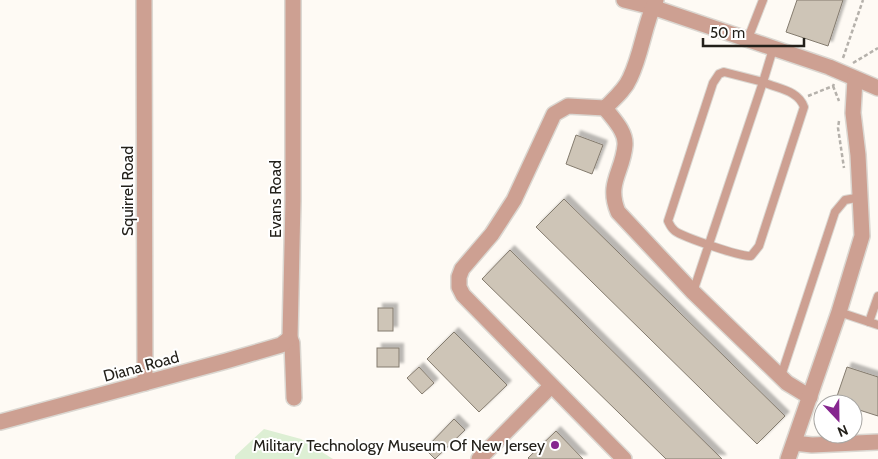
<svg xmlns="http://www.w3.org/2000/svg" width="878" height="459" font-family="Cabin,sans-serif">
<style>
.green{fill:#ddefd4}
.building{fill:#cec5b7;stroke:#847b6e;filter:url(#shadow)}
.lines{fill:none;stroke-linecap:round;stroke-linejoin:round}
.lane-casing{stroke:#dbd7d1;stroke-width:10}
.street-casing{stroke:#dbd7d1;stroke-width:18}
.path{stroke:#b5b1ab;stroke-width:2.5;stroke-dasharray:4 2.5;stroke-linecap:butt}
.lane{stroke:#cda092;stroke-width:8}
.street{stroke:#cda092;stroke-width:15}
.poi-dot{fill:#86268f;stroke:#fff;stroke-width:2}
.labels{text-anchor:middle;stroke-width:4;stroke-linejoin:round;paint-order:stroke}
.street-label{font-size:16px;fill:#23201a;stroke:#fff}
.poi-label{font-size:16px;fill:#23201a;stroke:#fff;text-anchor:end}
</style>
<defs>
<filter id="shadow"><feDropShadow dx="4.5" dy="-4.5" stdDeviation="1" flood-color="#0004"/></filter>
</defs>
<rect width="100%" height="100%" fill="#fefaf4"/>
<polygon class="green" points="264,429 301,439 333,459 235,459 235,456"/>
<g class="building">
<polygon points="797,0 843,0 828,46 786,32"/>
<polygon points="576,135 603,145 592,174 566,164"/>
<polygon points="564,199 785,416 757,444 536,227"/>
<polygon points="510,250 722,459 666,459 482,279"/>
<rect x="378" y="308" width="15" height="23"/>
<polygon points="454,332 507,385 479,412 427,359"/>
<rect x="377" y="348" width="22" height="19"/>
<polygon points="419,367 434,383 422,394 407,378"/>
<polygon points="847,367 878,377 878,416 853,408 853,404 835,402"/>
<polygon points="454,419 465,430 435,459 425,449"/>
<polygon points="556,431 583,459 529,459 528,458"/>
</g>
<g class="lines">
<defs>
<g id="lane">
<polyline points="747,41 763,0"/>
<path d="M693,292L763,82L724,72L719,74L713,83L668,221C670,225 671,228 675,231C683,237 741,257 751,256L759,246L804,107C798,90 778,89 763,82L773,49"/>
<polyline points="839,312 878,325"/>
<polyline points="869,322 878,296"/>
<polyline points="781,376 835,212 845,200 861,197"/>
</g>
<g id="street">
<polyline points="144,0 145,383"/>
<polyline points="293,0 293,201 290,338 292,343 294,398"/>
<polyline points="624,0 652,7 829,67 878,88"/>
<path d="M605,108C613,119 626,131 625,145C623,172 606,183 618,212L693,292L787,383L810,397"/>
<polyline points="0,422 226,361 281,345 290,338"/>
<polyline points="794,443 812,445 878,442"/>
<polyline points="479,459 551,386"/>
<path d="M624,459L463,295L459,287V277L462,269L492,234L514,200L554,114L568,106L605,108C614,99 625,90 630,78C642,53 644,25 656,0"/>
<polyline points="788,459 839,312 862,236 858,155 853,113 855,79"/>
</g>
</defs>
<use href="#lane" class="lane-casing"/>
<use href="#street" class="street-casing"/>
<g class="path">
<polyline points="843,58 863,0"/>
<polyline points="853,63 878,48"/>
<polyline points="833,86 839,101"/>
<polyline points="808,96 833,86 834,84"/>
<polyline points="839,121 838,128 844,168"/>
</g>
<use href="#lane" class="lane"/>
<use href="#street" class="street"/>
</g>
<circle class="poi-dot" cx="555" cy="445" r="5"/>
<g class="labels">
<g class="street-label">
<text transform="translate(127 191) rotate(-90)" y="6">Squirrel Road</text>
<text transform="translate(275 199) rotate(-90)" y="6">Evans Road</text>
<text transform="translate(141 366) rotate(-15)" y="6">Diana Road</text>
</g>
<g class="poi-label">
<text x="545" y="451">Military Technology Museum Of New Jersey</text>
</g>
</g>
<g transform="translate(838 419) rotate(158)"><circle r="24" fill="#ffffff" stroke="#a7a6a3"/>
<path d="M0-4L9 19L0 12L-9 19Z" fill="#86268f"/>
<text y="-8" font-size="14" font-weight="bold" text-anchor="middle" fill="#23201a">N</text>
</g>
<path d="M703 38v8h101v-8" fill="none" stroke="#23201a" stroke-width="2.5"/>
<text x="710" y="38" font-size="15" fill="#23201a" stroke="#ffffff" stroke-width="4" paint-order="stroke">50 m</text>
</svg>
